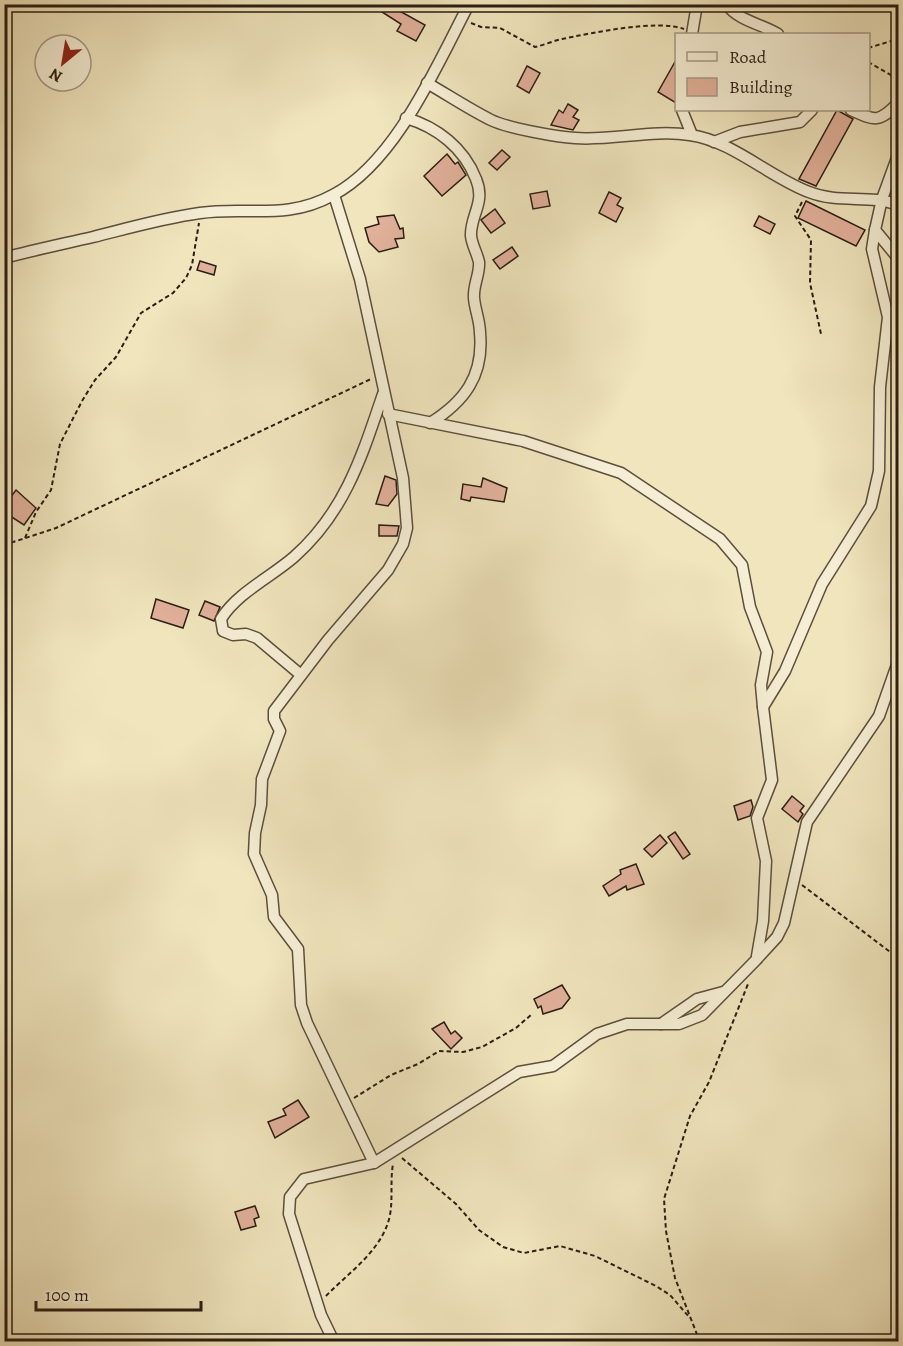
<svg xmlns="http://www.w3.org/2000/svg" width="903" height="1346" font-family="Alegreya,serif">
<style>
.building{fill:#e2b19b;stroke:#2a1d12;stroke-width:1.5}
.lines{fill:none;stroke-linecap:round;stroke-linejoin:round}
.minor-casing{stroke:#5c4f3d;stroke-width:13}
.path{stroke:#2a1d12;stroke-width:2;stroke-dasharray:4.5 3;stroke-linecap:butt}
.minor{stroke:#f5eed4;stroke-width:10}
</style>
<rect width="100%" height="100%" fill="#f0e5bd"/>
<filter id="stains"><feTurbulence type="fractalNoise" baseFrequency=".00333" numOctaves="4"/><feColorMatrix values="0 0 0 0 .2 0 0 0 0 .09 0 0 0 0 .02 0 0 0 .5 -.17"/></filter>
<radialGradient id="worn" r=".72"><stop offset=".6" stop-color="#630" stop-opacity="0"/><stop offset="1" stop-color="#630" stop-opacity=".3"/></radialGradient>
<g class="building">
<polygon points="387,4 425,25 416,41 397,31 401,24 382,12"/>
<polygon points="676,60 676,103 658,92"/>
<polygon points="527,66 540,73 529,93 517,86"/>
<polygon points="568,104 578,110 573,117 579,120 573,130 551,125 559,110 563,113"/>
<polygon points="837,110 853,119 816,186 799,179"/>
<polygon points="502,150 510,157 497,170 489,163"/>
<polygon points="447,154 455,164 458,162 466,175 442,196 424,176"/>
<polygon points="547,191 550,206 533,209 530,194"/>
<polygon points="609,192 621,198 617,205 623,208 616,222 599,213"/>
<polygon points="806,201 865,230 856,246 798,218"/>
<polygon points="495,209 505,223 491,233 481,220"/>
<polygon points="394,215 400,229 403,228 404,238 395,239 398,247 379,252 369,242 365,228 379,224 377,217"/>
<polygon points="759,216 775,224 770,234 754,226"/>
<polygon points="512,247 518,256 500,269 493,260"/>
<polygon points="200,261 216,266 214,275 197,270"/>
<polygon points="385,476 396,480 397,494 388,506 376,504"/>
<polygon points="483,478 507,488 504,502 471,497 470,501 461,499 463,484 481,487"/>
<polygon points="16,490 36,508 24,525 4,512 4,506"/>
<polygon points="379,525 399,526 397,536 379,536"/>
<polygon points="156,599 189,610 183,628 151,618"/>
<polygon points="205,601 220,607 214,621 199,615"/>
<polygon points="792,796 804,806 800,811 803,814 798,822 782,809"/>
<polygon points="751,800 753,807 750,816 738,820 734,806"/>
<polygon points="675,832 690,854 683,859 668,837"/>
<polygon points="660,835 667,843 652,857 644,849"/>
<polygon points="636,864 644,884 627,890 626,886 609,896 603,886 621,874 620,870"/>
<polygon points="562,985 570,998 562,1008 543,1014 541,1006 538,1008 534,999"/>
<polygon points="444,1022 451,1034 455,1031 462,1038 451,1049 432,1029"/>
<polygon points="298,1100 309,1117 275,1138 268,1122 286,1115 283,1109"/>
<polygon points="255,1206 259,1217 254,1219 256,1226 241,1230 235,1212"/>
</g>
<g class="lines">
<defs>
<g id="minor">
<path d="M726,4C740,22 760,23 778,34"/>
<polyline points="692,34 697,4"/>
<path d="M427,83C448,95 469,109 491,120C507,128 557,137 575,138C613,141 652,129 690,135C733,141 769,177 809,192C839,204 870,194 898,205"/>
<polyline points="682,110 692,135"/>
<path d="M851,110C875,121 879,123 898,103"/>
<path d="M406,118C437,127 464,148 476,179C486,203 470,215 471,236C472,245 477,253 479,262C480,274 473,285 474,298C475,310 480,321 480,333C484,376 464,402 430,423"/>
<polyline points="714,142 740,132 800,122 812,110"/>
<polyline points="898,155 882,199 875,230 898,258"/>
<polyline points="334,195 360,279 403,478 407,528 403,544 388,570 328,640 274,711 274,719 280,731 262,779 261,805 255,833 254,854 272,895 274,917 298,949 301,1005 307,1023 374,1163"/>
<path d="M4,258C34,250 63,244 93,237C129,228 163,218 200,213C247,206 286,221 333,195C396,162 437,65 469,4"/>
<polyline points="388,414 523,441 621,473 720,539 742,565 750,607 767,652 761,685 763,707"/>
<path d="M301,675L257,638L246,634L233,635L223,631L221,619C237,593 271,577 294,557C345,512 362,456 383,394"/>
<polyline points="757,956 763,921 766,861 757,818 772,780 763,707 785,671 822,584 871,506 879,471 880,387 888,317 872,249 875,230"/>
<polyline points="661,1024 697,999 723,992"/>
<polyline points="334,1342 321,1315 289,1214 290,1197 304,1179 374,1163 519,1072 553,1066 597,1034 627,1024 679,1024 702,1015 756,960 777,937 784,923 807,822 879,716 898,662"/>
</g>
</defs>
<use href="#minor" class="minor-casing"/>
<g class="path">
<path d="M471,23L481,27L500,28L535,47C544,45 553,41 562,39C591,33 658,19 684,29"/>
<polyline points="868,48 898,39"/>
<polyline points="868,62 898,79"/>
<polyline points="802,202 795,216 811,240 810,283 821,334"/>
<polyline points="25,538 36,512 51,490 60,444 82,401 95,380 116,357 141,313 173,293 186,278 192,265 199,223"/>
<polyline points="4,545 56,528 371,379"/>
<polyline points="802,885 898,958"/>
<polyline points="354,1098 391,1075 418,1064 439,1051 463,1052 482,1047 516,1028 532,1014"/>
<polyline points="402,1158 456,1204 479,1230 503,1247 524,1253 560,1246 595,1256 656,1286 670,1295 690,1318"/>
<path d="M326,1296C349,1272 383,1250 390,1215C393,1198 390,1181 393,1164"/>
<polyline points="700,1342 675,1278 666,1231 664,1199 690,1116 709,1082 748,984"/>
</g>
<use href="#minor" class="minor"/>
</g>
<rect width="903" height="1346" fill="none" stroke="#f0e5bd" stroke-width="24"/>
<rect x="6" y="6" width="891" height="1334" fill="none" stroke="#2a1d12" stroke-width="3"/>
<rect x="12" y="12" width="879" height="1322" fill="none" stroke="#2a1d12" stroke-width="1.5"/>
<rect x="675" y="33" width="195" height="78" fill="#f5eed4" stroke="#a49a86" stroke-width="1.5"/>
<rect x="687" y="52" width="30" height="9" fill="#f5eed4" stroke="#a49a86" stroke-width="1.5"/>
<text x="729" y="63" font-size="18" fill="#2a1d12">Road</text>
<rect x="687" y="78" width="30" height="18" fill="#e2b19b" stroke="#a49a86" stroke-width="1.5"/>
<text x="729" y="93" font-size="18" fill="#2a1d12">Building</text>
<g transform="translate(63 63) rotate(210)"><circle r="28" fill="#f5eed4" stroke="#a49a86" stroke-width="1.5"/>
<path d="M0-4.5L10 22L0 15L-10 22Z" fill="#8f2418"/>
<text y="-9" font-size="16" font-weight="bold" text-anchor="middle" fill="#2a1d12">N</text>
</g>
<path d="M36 1301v9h165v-9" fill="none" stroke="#2a1d12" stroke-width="3"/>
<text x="45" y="1301" font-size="18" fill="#2a1d12" stroke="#f5eed4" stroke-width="4.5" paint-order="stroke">100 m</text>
<rect width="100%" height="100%" filter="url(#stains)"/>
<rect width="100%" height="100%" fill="url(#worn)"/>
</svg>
